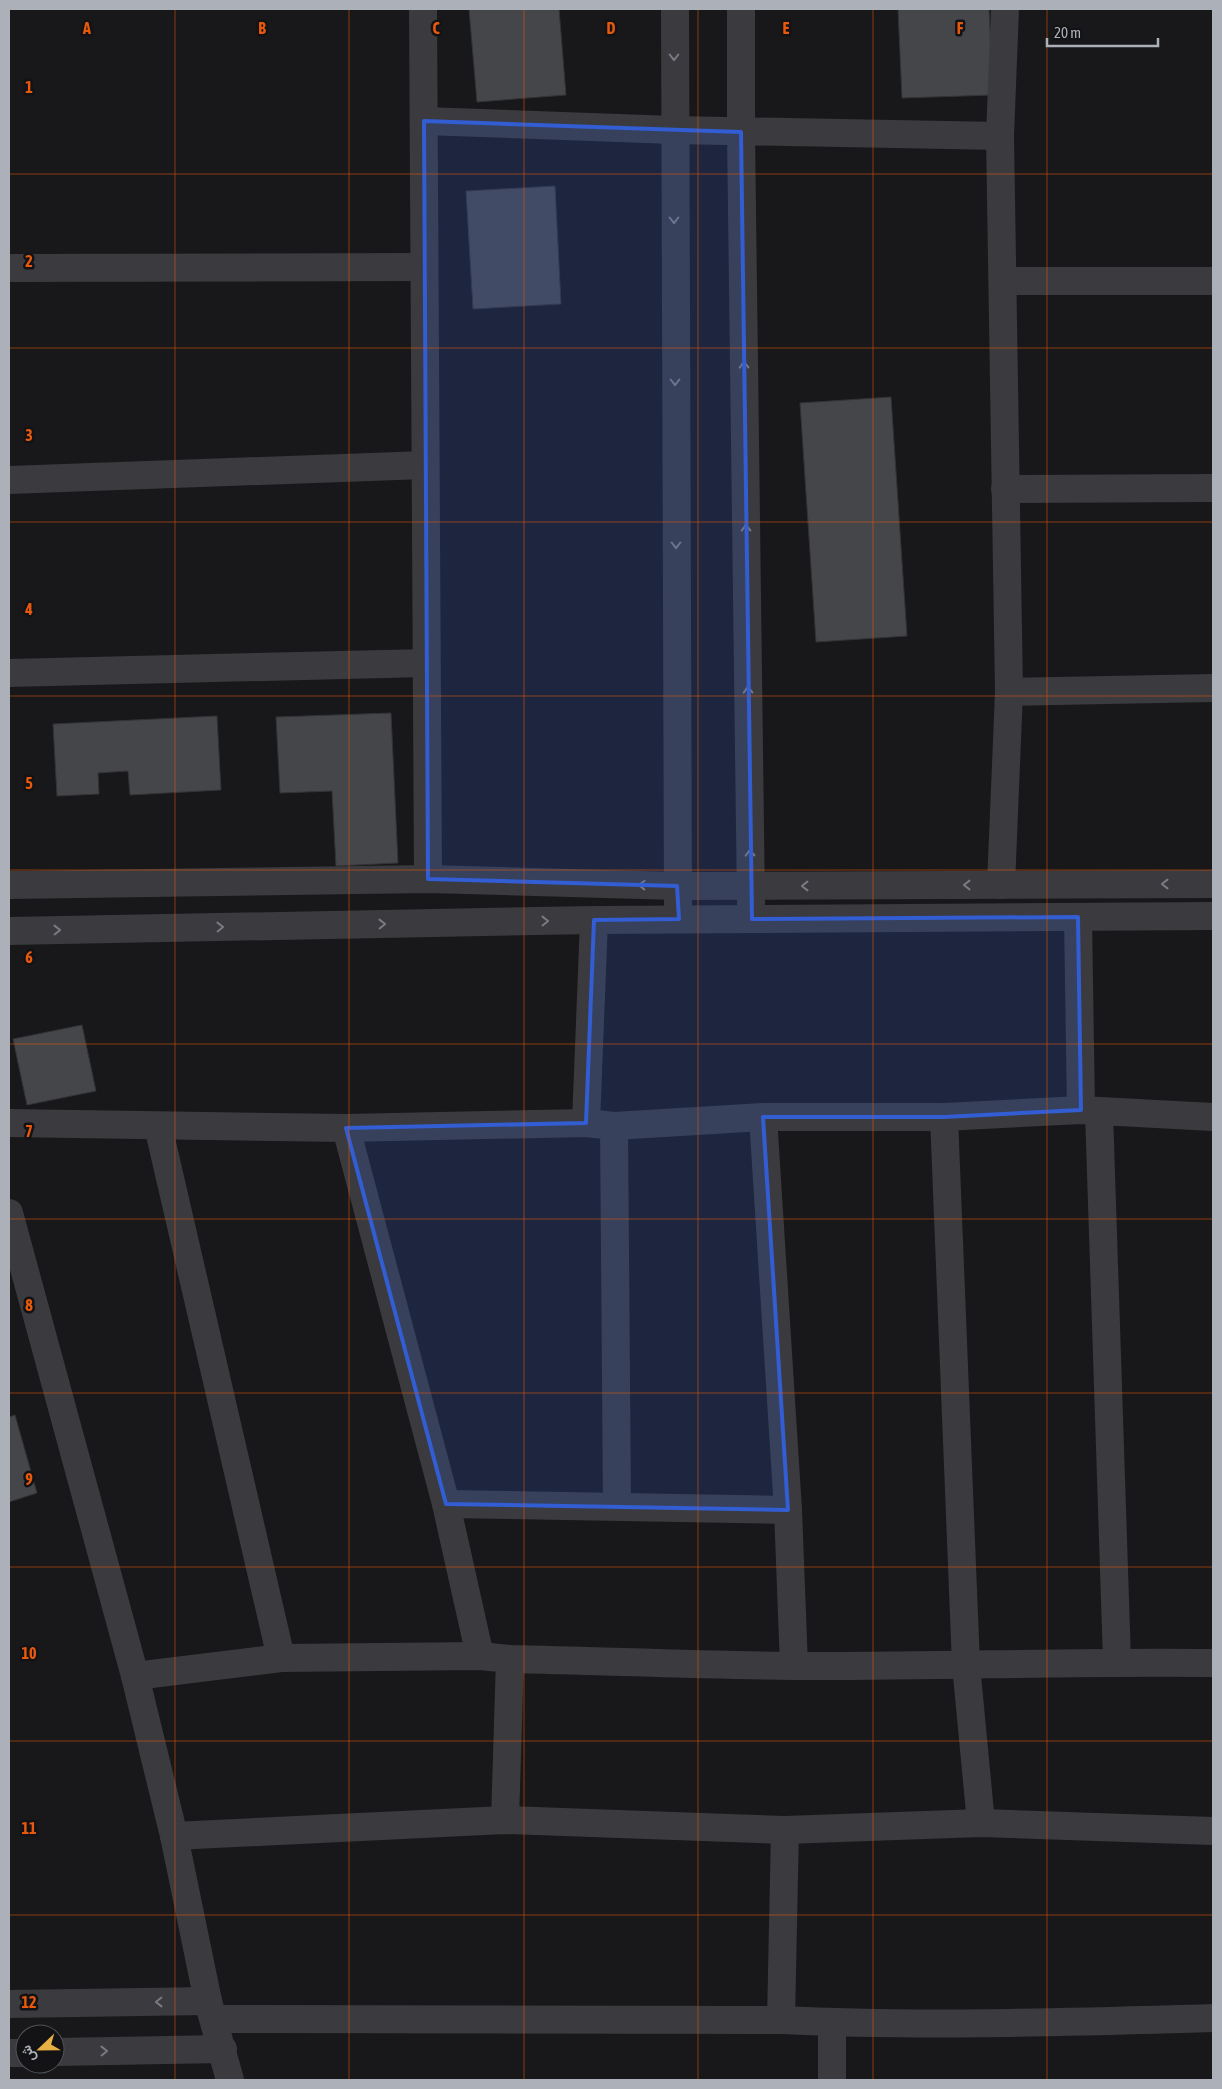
<svg xmlns="http://www.w3.org/2000/svg" width="1222" height="2089" font-family="'Asap Condensed',Vazirmatn,sans-serif">
<style>
.building{fill:#45464a;stroke:#333336}
.lines{fill:none;stroke-linecap:round;stroke-linejoin:round}
.minor{stroke:#3a3a3f;stroke-width:28}
.oneway{stroke:#797b82}
.marked{fill:#325dd3;fill-opacity:0.2;stroke:#325dd3;stroke-width:4;stroke-linejoin:round}
.grid{fill:none;stroke:#e8590c;stroke-width:1;stroke-opacity:0.55}
.grid-label{font-size:16px;text-anchor:middle;font-weight:bold;fill:#e8590c;stroke:#131315;stroke-width:5;stroke-linejoin:round;paint-order:stroke}
</style>
<rect width="100%" height="100%" fill="#18181a"/>
<g class="building">
<polygon points="469,9 559,9 566,95 477,102"/>
<polygon points="898,9 989,9 993,95 902,98"/>
<polygon points="555,186 561,304 473,309 466,191"/>
<polygon points="891,397 907,636 816,642 800,403"/>
<polygon points="391,713 398,863 336,866 332,791 280,793 276,717"/>
<polygon points="217,716 221,790 130,795 128,771 98,773 99,794 57,796 53,724"/>
<polygon points="82,1025 96,1091 27,1105 13,1039"/>
<polygon points="15,1415 37,1493 9,1502 9,1417"/>
</g>
<g class="lines">
<g class="minor">
<polyline points="423,9 428,879"/>
<polyline points="675,9 678,905"/>
<polyline points="741,9 741,132 751,905"/>
<polyline points="424,121 674,130 1000,136"/>
<polyline points="9,268 424,267"/>
<polyline points="1003,281 1213,281"/>
<polyline points="9,480 425,465"/>
<polyline points="1005,489 1213,488"/>
<polyline points="9,673 426,663"/>
<polyline points="1009,692 1213,688"/>
<polyline points="9,885 428,879 677,886 1213,884"/>
<polyline points="1001,885 1009,692 1000,136 1005,9"/>
<polyline points="1078,917 1081,1110"/>
<polyline points="9,931 594,920 1213,916"/>
<polyline points="1099,1112 1117,1661"/>
<polyline points="763,1117 788,1510 794,1666"/>
<polyline points="944,1117 966,1665 981,1823"/>
<polyline points="9,1123 346,1128 586,1123 614,1126 763,1117 944,1117 1081,1110 1213,1117"/>
<polyline points="586,1123 594,920"/>
<polyline points="158,1126 281,1658"/>
<polyline points="614,1126 617,1506"/>
<polyline points="346,1128 446,1504 480,1656"/>
<polyline points="9,1213 135,1676 174,1836 208,2001 230,2080"/>
<polyline points="446,1504 788,1510"/>
<path d="M135,1676L281,1658L480,1656L510,1659C604,1661 699,1665 793,1666C933,1667 1073,1661 1213,1663"/>
<polyline points="505,1820 510,1659"/>
<polyline points="174,1836 505,1820 785,1830 981,1823 1213,1831"/>
<polyline points="9,2004 208,2001"/>
<path d="M214,2019L781,2020C925,2027 1069,2022 1213,2018"/>
<polyline points="781,2020 785,1830"/>
<polyline points="55,2052 223,2049"/>
<polyline points="9,2053 25,2053"/>
<polyline points="832,2080 832,2022"/>
</g>
</g>
<defs><path id="oneway-chevron" d="M-2-3.5L2.5 0L-2 3.5" fill="none" stroke-width="1.6" stroke-linecap="round" stroke-linejoin="round" transform="scale(1.25)"/></defs>
<g class="oneway">
<use href="#oneway-chevron" transform="translate(674 57) rotate(90)"/>
<use href="#oneway-chevron" transform="translate(674 220) rotate(90)"/>
<use href="#oneway-chevron" transform="translate(744 365) rotate(-91)"/>
<use href="#oneway-chevron" transform="translate(675 382) rotate(90)"/>
<use href="#oneway-chevron" transform="translate(746 528) rotate(-91)"/>
<use href="#oneway-chevron" transform="translate(676 545) rotate(90)"/>
<use href="#oneway-chevron" transform="translate(748 690) rotate(-91)"/>
<use href="#oneway-chevron" transform="translate(750 853) rotate(-91)"/>
<use href="#oneway-chevron" transform="translate(1165 884) rotate(-180)"/>
<use href="#oneway-chevron" transform="translate(642 885) rotate(-178)"/>
<use href="#oneway-chevron" transform="translate(967 885) rotate(180)"/>
<use href="#oneway-chevron" transform="translate(805 886) rotate(180)"/>
<use href="#oneway-chevron" transform="translate(545 921) rotate(-1)"/>
<use href="#oneway-chevron" transform="translate(382 924) rotate(-1)"/>
<use href="#oneway-chevron" transform="translate(220 927) rotate(-1)"/>
<use href="#oneway-chevron" transform="translate(57 930) rotate(-1)"/>
<use href="#oneway-chevron" transform="translate(159 2002) rotate(179)"/>
<use href="#oneway-chevron" transform="translate(104 2051) rotate(-1)"/>
</g>
<path class="marked" d="M424,121L741,132L752,919L1078,917L1081,1110L944,1117H763L788,1510L446,1504L346,1128L586,1123L594,920L679,919L677,886L428,879Z"/>
<path class="grid" d="M175,9V2080M349,9V2080M524,9V2080M698,9V2080M873,9V2080M1047,9V2080M9,174H1213M9,348H1213M9,522H1213M9,696H1213M9,870H1213M9,1044H1213M9,1219H1213M9,1393H1213M9,1567H1213M9,1741H1213M9,1915H1213"/>
<g class="grid-label">
<text x="87" y="34">A</text>
<text x="262" y="34">B</text>
<text x="436" y="34">C</text>
<text x="611" y="34">D</text>
<text x="786" y="34">E</text>
<text x="960" y="34">F</text>
<text x="29" y="93">1</text>
<text x="29" y="267">2</text>
<text x="29" y="441">3</text>
<text x="29" y="615">4</text>
<text x="29" y="789">5</text>
<text x="29" y="963">6</text>
<text x="29" y="1137">7</text>
<text x="29" y="1311">8</text>
<text x="29" y="1485">9</text>
<text x="29" y="1659">10</text>
<text x="29" y="1834">11</text>
<text x="29" y="2008">12</text>
</g>
<rect width="1222" height="2089" fill="none" stroke="#acb0b9" stroke-width="20"/>
<g transform="translate(40 2049) rotate(248)"><circle r="24" fill="#131315" stroke="#505257"/>
<path d="M0-4L9 19L0 12L-9 19Z" fill="#e7b044"/>
<text y="-8" font-size="14" font-weight="bold" text-anchor="middle" fill="#acb0b9">ش</text>
</g>
<path d="M1047 38v8h111v-8" fill="none" stroke="#acb0b9" stroke-width="2.5"/>
<text x="1054" y="38" font-size="15" fill="#acb0b9" stroke="#131315" stroke-width="4" paint-order="stroke">20 m</text>
</svg>
